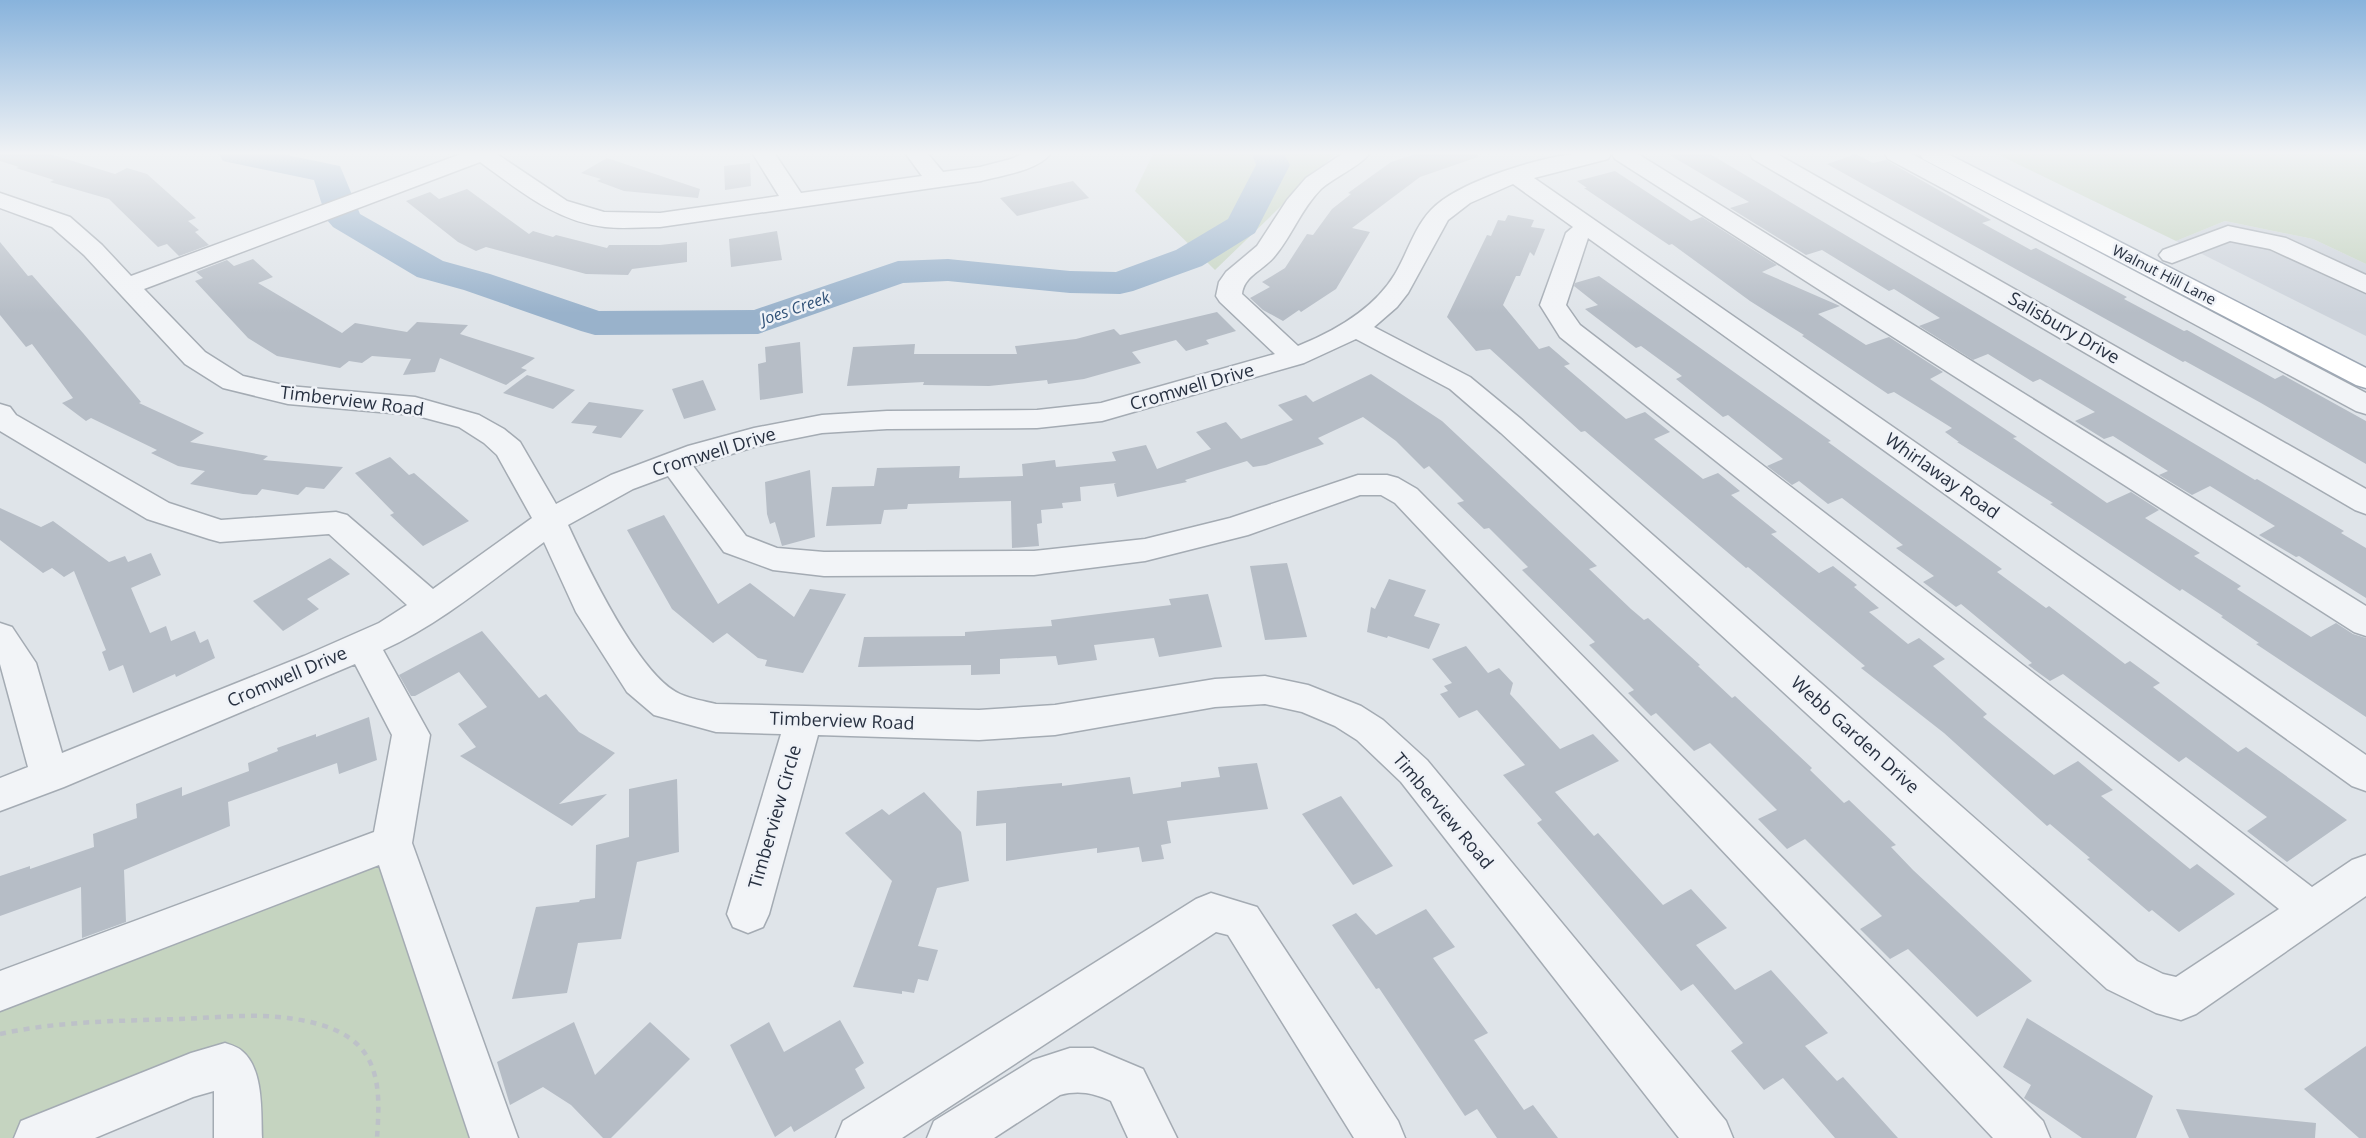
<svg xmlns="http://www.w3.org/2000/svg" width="2366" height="1138" font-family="'Open Sans',sans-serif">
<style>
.built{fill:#cdd3db}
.green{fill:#c5d4c0}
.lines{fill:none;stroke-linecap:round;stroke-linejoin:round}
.river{fill:#99b2cb;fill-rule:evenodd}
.building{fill:#b6bdc6}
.minor-casing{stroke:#a4abb3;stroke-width:3}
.major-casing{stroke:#9ea8b5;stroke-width:3}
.path{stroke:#bdc1c8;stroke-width:4.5;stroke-dasharray:6 6;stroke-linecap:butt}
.minor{fill:#f2f4f7;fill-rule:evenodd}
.major{fill:#fff;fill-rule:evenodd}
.labels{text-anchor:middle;stroke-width:5;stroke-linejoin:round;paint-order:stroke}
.far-street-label{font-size:15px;fill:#283141;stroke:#eff2f7}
.far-water-label{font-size:16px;font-style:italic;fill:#305177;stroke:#eff2f7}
.street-label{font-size:18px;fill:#283141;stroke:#eff2f7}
</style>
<rect width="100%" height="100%" fill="#dfe4e9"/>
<polygon class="built" points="2225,221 2313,239 2366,264 2366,336 2176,241"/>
<g class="green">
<polygon points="1153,154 1335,154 1215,270 1135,191"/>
<polygon points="1997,154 2366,154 2366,264 2313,239 2225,221 2176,241"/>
<polygon points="397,839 484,1138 246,1138 242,1052 33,1138 0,1138 0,983"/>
</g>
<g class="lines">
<polygon class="river" points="219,154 282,154 340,166 360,214 443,261 490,274 599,311 754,310 898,261 948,259 1070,271 1116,272 1176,250 1228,219 1256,165 1252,154 1284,154 1290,165 1255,233 1202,266 1133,291 1120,294 1070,293 948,281 903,283 758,334 595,335 581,331 464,290 417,277 333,227 327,220 314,180 223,161"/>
</g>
<g class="building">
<polygon points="0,154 50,154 115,174 127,168 147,174 196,218 188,221 199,230 195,232 209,245 179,256 167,244 158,247 109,199 50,182 54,180 16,168 19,167 0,161"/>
<polygon points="1416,154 1478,154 1478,157 1420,177 1352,228 1370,232 1336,289 1301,312 1299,310 1283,321 1263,310 1250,298 1270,287 1262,282 1285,268 1307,234 1313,235 1332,209 1351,194 1348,193 1391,162"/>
<polygon points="1668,154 1710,154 2255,480 2257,479 2344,531 2341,533 2366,548 2366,598 2299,556 2296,557 2259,535 2275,526 2210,486 2192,495 2159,475 2168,471 2113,436 2104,439 2075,421 2095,412 2040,379 2033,382 1988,354 1973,360 1919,326 1940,318 1894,289 1889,291 1822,250 1806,255 1730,208 1749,202"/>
<polygon points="1856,154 1873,163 1886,160 1991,220 1982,223 2031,250 2036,248 2127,297 2124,299 2184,331 2187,330 2275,379 2283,375 2366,421 2366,464 2261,403 2185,361 2183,362 1827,164"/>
<polygon points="607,158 700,189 698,198 624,191 597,181 601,179 581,173"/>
<polygon points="750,163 751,186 725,190 724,166"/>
<polygon points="1615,171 1691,221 1702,217 1777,265 1762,272 1840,306 1818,314 1866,345 1889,337 1943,372 1930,379 2017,437 2013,438 2107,503 2131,492 2159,510 2145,518 2200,553 2194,556 2241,586 2237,589 2311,637 2336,623 2353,634 2366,638 2366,717 2256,644 2259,643 2221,617 2223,616 2182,589 2180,591 2050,504 2053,503 1957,442 1959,442 1945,432 1952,428 1894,392 1888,394 1802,336 1804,335 1750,301 1672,244 1669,245 1584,188 1587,188 1577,181"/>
<polygon points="1073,181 1089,198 1017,216 1000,198"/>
<polygon points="467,189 529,234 533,231 553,237 556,235 607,248 609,245 660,245 687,242 687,262 632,269 628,275 586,274 486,247 476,251 458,242 406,201 430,192 439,199"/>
<polygon points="1508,215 1534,220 1531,227 1545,229 1534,256 1530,252 1520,276 1516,276 1503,305 1539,349 1549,346 1570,364 1564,366 1626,419 1645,412 1670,432 1654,439 1703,479 1718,473 1740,491 1731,495 1777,532 1771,534 1819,573 1833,566 1857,585 1854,587 1879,608 1869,612 1908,644 1919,638 1945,659 1933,666 1987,714 1983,717 2054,775 2078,761 2113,790 2101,796 2190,869 2197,864 2235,894 2179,932 2152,910 2149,912 2087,859 2090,858 2050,824 2047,826 1944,733 1861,668 1865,666 1748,567 1746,568 1585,431 1581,432 1490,349 1476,351 1447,317 1487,235 1491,236 1498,220 1505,221"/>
<polygon points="777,231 782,260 731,267 729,239"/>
<polygon points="0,242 28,276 32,275 83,333 141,402 139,403 204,433 190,442 268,456 263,460 343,467 324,489 306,487 298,495 262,489 257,495 243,494 190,484 205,471 178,466 151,453 157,450 91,418 86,421 62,403 73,398 32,344 26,347 0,315"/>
<polygon points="253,259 273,277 258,283 342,333 355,323 407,332 417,322 468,325 460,334 535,358 521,368 527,370 506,385 440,358 435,372 403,375 411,359 372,356 362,363 349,361 340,368 277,356 248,338 195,281 203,278 196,272 227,260 234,266"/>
<polygon points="1599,276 1831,441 1828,442 2002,569 1997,572 2046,608 2049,606 2125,664 2130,661 2160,683 2153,687 2238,752 2246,747 2347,820 2287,862 2247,831 2267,817 2186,757 2179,762 2063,674 2050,681 2028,665 2032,663 1961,604 1956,607 1923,582 1934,576 1896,548 1903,545 1842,498 1828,504 1799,481 1792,485 1767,466 1783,459 1728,415 1723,417 1676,379 1682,376 1641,346 1636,348 1585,309 1598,305 1574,286 1575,283"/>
<polygon points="1217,312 1236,331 1206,340 1209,344 1186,351 1176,340 1132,352 1141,363 1084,379 1048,384 1047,380 989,386 923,385 924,382 847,386 853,347 915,344 914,354 1017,354 1015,346 1076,339 1114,329 1120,335"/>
<polygon points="800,342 803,393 760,400 758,364 766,362 765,347"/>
<polygon points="1371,374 1442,421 1597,566 1589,569 1631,609 1644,620 1648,618 1700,665 1698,666 1732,698 1735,696 1812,768 1810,770 1844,803 1849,800 1896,845 1891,847 1913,870 2032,981 1977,1017 1908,949 1890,959 1860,929 1882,916 1805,839 1787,849 1758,819 1777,810 1710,743 1694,751 1656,713 1651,716 1628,693 1634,690 1589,645 1595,642 1522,570 1528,567 1489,528 1484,529 1457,503 1464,501 1429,466 1424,469 1396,441 1363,417 1318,438 1324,444 1266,465 1253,467 1247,461 1185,480 1187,482 1117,497 1114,484 1116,483 1080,487 1081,501 1062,503 1063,508 1041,510 1042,523 1037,524 1039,546 1012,548 1011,501 908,504 907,509 884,510 881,524 826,526 832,487 874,486 877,468 960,466 959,478 1023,476 1022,464 1055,460 1056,467 1116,461 1112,452 1146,445 1157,469 1211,449 1196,432 1226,422 1241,439 1293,420 1278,405 1306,395 1313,402"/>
<polygon points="527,375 575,390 553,409 503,393"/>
<polygon points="703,380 716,410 684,419 672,389"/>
<polygon points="589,402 644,410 621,438 592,433 597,426 571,423"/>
<polygon points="390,457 409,475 414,473 469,521 423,546 390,515 394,513 355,473"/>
<polygon points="810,470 815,537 782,546 775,522 770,524 767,514 765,482"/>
<polygon points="0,508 41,527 53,521 109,562 125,556 128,562 151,553 161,575 131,588 150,633 166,626 171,641 195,631 200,643 208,639 215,658 176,677 175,674 133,693 123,665 109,671 102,652 106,650 74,571 64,577 52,568 43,573 0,540"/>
<polygon points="664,515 718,604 750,583 794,617 810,589 846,594 803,673 765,666 767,660 758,658 727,633 713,643 672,609 627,530"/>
<polygon points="330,558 350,574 307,599 319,609 283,631 253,601"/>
<polygon points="1287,563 1307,637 1265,640 1250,566"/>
<polygon points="1389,579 1426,590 1414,616 1440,624 1429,649 1388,636 1387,638 1367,632 1371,607 1375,609"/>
<polygon points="1208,594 1222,647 1159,657 1154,638 1094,645 1097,660 1058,665 1056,656 1000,659 1000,674 971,675 971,665 858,667 864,637 965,636 965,632 1052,626 1051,620 1171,605 1169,599"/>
<polygon points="482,631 539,698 546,694 579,732 615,753 559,804 607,794 572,826 460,756 476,747 458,724 487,707 459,672 415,696 411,696 399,675"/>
<polygon points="1466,646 1488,673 1499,668 1513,683 1510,694 1560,749 1593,734 1619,761 1555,792 1594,836 1598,833 1663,905 1691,889 1727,928 1696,945 1735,990 1771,970 1828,1033 1805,1046 1837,1081 1843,1077 1898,1138 1835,1138 1783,1078 1764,1090 1731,1051 1743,1043 1693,984 1681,991 1537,823 1542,820 1503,775 1525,765 1477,710 1459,718 1440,694 1448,691 1444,686 1452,683 1432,659"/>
<polygon points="369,717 377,760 339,774 337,763 228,802 230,826 124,870 126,922 82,938 81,887 0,916 0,876 30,866 30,869 94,847 93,834 137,818 136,804 182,787 182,796 249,771 248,763 278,751 277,748 316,734 316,737"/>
<polygon points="1257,763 1268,809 1167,821 1171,843 1161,845 1164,859 1142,862 1139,847 1097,853 1097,848 1006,861 1006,823 976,826 977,791 1062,783 1062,786 1130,777 1133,794 1181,787 1181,782 1220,777 1218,767"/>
<polygon points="677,779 679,852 637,862 621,939 578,943 567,993 512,999 536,907 579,902 580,900 595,898 596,845 629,837 629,789"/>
<polygon points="924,792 961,832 969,881 937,888 918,946 938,950 928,981 918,979 914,993 902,991 902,994 853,987 892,881 845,833 882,809 889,815"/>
<polygon points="1341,796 1393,866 1353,885 1302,814"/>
<polygon points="1426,909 1455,947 1433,958 1488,1033 1474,1040 1524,1110 1533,1105 1558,1138 1497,1138 1477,1109 1465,1116 1379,988 1376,989 1332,925 1356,913 1376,935"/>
<polygon points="2027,1018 2153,1096 2136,1138 2082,1138 2024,1098 2031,1085 2003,1067"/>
<polygon points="840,1020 864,1063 855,1069 865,1088 794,1132 791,1126 775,1137 730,1045 769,1022 784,1052"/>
<polygon points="574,1022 595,1075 650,1022 690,1059 611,1138 603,1138 571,1105 543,1087 510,1105 497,1062"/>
<polygon points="2366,1046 2366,1138 2359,1138 2304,1089"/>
<polygon points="2176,1109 2316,1123 2315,1138 2189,1138"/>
</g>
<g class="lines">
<defs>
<g id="minor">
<path d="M461,154H497L567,201L604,212L660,213L779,196L753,154H775L801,193L922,176L906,154H928L943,172L980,167L1011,159L1022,154H1050C1039,170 1000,176 981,181L660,227C642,227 623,229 605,227C555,221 519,190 480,162L144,289L205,352L243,376L288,386L415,397L479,415L504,429L520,442L556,504L611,475L688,446L754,428L822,415L887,411L1037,410L1101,403L1275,354L1220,302L1216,296L1219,282L1226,272L1257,246L1287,200L1306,178L1342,154H1369C1362,165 1333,178 1321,189C1301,209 1292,236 1274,257C1262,271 1244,276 1242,294L1298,346C1335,331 1374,309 1395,274C1408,252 1414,228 1431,210C1457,182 1537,158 1574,154C1586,152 1599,154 1611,154L1608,159L1534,178L2366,755V791L2352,786L1588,238L1566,305L1580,325L2312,887L2352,860L2366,855V896L2196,1014L2181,1020L2156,1013L2107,989L1501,433L1450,389L1356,339L1304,363L1102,421L1037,428L887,429L822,433L757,446L693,466L746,536L777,548L824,552L1034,551L1145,539L1230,518L1358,475H1387L1398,478L1417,489L2043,1121L2050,1138H1993L1395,503L1381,495H1360L1248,535L1145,561L1034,575L824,576L773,570L724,552L668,476L633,489L568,525C587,566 639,676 680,694C691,699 704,701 716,704L979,710L1055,705L1215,679L1265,676L1308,685L1361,706L1383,720L1427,760L1726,1121L1733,1138H1679L1401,782L1357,740L1335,726L1302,712L1265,704L1215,707L1055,735L979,740L818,735L769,914L763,927L748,933L733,927L727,914L781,734L716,732L654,715L627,692L576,612L544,542C492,580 442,623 383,650L430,735L412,843L518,1138H470L379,865L0,1011V971L374,832L392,735L355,664L64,787L0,811V778L28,767L0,664V623L12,627L36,663L62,753L304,656L379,623L407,605L329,534L220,542L209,539L147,519L0,431V404L10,407L16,415L169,503L221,520L336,512L347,515L433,589L532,518L497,455L484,443L459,427L414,415L288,404L223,388L185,364L84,255L52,227L0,208V193L70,217L102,245L131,276ZM1513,184L1573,227L1566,233L1540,305L1560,337L2279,909L2176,977L2163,974L2137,961L1521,419L1470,377L1374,327L1397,307L1408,293L1448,220L1470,203Z"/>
<polygon points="1612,154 1638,154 2366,606 2366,636 2354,632 1615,159"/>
<polygon points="1750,154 1777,154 2366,489 2366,514 2355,510 1753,159"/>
<polygon points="1885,154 1912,154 2366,393 2366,414 2356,411 1888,159"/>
<polygon points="2228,226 2286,238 2366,275 2366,293 2270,249 2230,241 2172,263 2163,260 2159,255 2163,250"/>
<polygon points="1211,893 1257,907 1398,1121 1405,1138 1354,1138 1228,935 1216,932 902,1138 836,1138 843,1121 1196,899"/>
<path d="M225,1043C231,1045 238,1047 242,1051C264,1069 261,1113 262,1138H214V1091L193,1097L95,1138H14L21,1121L191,1053Z"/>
<path d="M1070,1048H1093L1143,1069L1177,1138H1128L1111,1101C1093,1093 1079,1090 1060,1095L994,1138H927L934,1121L1033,1060Z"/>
</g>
<polygon id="major" points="1920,154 1948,154 2366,368 2366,388 2356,385 1923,159"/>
</defs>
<use href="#minor" class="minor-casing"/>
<use href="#major" class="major-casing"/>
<path class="path" d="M0,1034C59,1021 118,1021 178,1019C214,1018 251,1013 288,1018C311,1021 342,1028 359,1046C382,1070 379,1107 377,1138"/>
<use href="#minor" class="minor"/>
<use href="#major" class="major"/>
</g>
<linearGradient id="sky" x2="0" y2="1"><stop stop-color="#88b3dc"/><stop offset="0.49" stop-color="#f1f3f5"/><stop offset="1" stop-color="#f1f3f5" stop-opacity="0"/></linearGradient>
<rect width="2366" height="313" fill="url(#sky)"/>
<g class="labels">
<g class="far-street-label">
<text transform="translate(2164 275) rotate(27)" y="5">Walnut Hill Lane</text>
</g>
<g class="far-water-label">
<text transform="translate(795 308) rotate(-19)" y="6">Joes Creek</text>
</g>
<g class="street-label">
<text transform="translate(2064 328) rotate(30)" y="6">Salisbury Drive</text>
<text transform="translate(1192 387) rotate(-16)" y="6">Cromwell Drive</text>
<text transform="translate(352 401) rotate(7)" y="6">Timberview Road</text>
<text transform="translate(714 452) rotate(-17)" y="6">Cromwell Drive</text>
<text transform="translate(1942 476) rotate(35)" y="6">Whirlaway Road</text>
<text transform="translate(287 677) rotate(-23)" y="6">Cromwell Drive</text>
<text transform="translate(842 721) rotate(2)" y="6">Timberview Road</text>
<text transform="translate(1855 735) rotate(42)" y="6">Webb Garden Drive</text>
<text transform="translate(1443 811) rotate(50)" y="6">Timberview Road</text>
<text transform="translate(775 817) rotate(-74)" y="6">Timberview Circle</text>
</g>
</g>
</svg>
